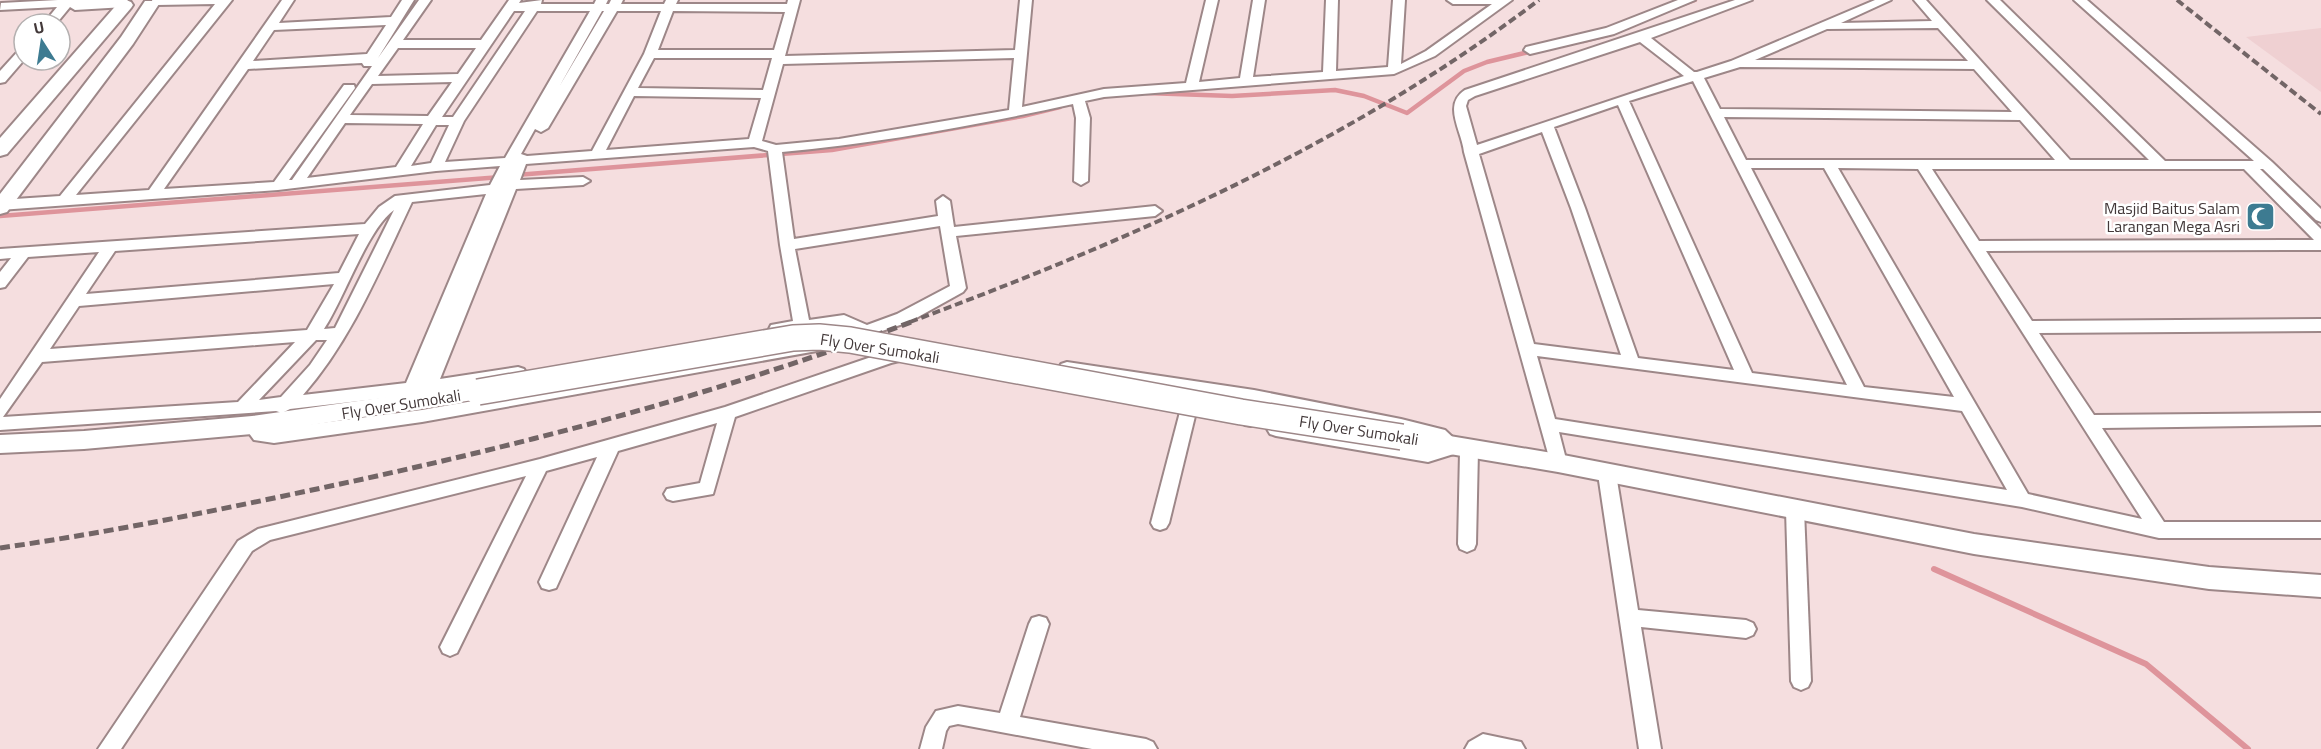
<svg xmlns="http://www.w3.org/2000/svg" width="2321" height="749" font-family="'Titillium Web',sans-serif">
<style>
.built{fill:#efd0d2}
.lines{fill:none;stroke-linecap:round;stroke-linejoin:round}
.stream-far1{stroke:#de949b;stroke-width:4.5}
.stream{stroke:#de949b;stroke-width:6}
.minor-casing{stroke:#9d8788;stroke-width:4}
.secondary-casing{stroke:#9d8788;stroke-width:4}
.minor{fill:#fff;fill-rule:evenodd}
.secondary{fill:#fff;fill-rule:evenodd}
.rail-far1{stroke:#726566;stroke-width:4;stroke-dasharray:8 4;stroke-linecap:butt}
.rail{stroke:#726566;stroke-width:5;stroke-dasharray:10 5;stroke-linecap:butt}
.secondary-bridge-casing{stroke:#9d8788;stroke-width:28;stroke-linecap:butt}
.secondary-bridge{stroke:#fff;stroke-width:25}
.labels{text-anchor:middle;stroke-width:5;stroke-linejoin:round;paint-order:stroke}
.poi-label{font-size:16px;fill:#43393a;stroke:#fff;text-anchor:end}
.street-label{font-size:16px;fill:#43393a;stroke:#fff}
</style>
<rect width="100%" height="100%" fill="#f5dedf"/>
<polygon class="built" points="2321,28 2321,92 2246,37"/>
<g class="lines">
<g class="stream-far1">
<polyline points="1684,4 1695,0"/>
<polyline points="1583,41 1611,34"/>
<polyline points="1146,93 1232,96 1335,90 1364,96 1407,113 1464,71 1487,62 1533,51"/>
<polyline points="516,175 832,150 1023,116 1060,107"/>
<polyline points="0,216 501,177"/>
</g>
<polyline class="stream" points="1934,569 2146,664 2248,749"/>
<defs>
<g id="minor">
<polygon points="58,0 127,0 131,3 125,7 75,10 70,7 56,24 43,24 57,7 0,10 1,3"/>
<path d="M152,0H232L76,195L149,190L282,0H294L279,23L391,17L402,0H414L378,58L419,0H431L403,40H481L509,0H521L519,3L542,0L541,4H594L596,0H608L606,4H609L611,0H623L621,4H664L666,0H678L676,4H787L788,0H800L785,56L1015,50L1020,0H1032L1022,107L1104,89L1186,83L1206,0H1218L1199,82L1240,78L1253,0H1265L1253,77L1323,72L1326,0H1338L1336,71L1388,67L1393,0H1405L1401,64L1426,51L1492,4H1453L1447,0H1512L1435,56L1394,74L1104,97L1085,101L1090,118L1088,181L1081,185L1074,181L1076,118L1073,104C977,125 881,143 782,152L794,239L938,216L936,201L943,196L950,201L954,227L1155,206L1162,211L1155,216L956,236L966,288L963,292L909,322L846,343L840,341L838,337L840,333L850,330L842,327L777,335L771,333L769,329L771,325L793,321L780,245L768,151L754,147L526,164L520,180L583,177L590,181L583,185L516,189L440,379L518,367L524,369L526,373L524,377L428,393L290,409L282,413L276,411L0,430V399L99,252L28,257L5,287L0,288V272L11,258L0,259V249L365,224L379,207L395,196L490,185L500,166L436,171L278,190L0,210V200L60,196L215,4L157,5L153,4ZM514,11H525L453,117H442ZM537,11H590L505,158L445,162L464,121ZM602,11H604L559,87ZM617,11H661L644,54L592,151L527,156L521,154L535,129L541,132L548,128ZM673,11L785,12L774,50H658ZM386,25L367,54L253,61L274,30ZM398,48H476L458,74L378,76ZM654,58H772L763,90L638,88ZM1014,58L1009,110L839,139L776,145L762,141L783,64ZM362,63L364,66H372L292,180H289L355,88L354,85H344L274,182L164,189L248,69ZM452,82L428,116L350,115L372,84ZM634,96L761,98L749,139L606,150ZM345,123L423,124L396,167L307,178ZM436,125H449L431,163L411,166ZM486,194L406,383L303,395C352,339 380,269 412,202ZM394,210L335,328L324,329C344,299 368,228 394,210ZM940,226L950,286L897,314L867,325L844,315L809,320L795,249ZM359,234L339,273L86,294L115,251ZM334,284L307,330L50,349L79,306ZM316,340H327L310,365L281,397L259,400ZM295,342L238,402L3,417L42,362Z"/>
<polygon points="1678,0 1695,0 1614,34 1530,54 1524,50 1526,47 1606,28"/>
<path d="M1735,0H1752L1651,38L1694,72H1697L1731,61L1875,0H1891L1841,23L1932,21L1914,0H1926L2070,160H2149L1987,0H2000L2165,161H2254L2074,0H2087L2272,162L2321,209V222L2316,220L2263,169H2260L2321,229V250L1986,251L2032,321L2321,319V331L2039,333L2094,415L2321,413V425L2102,428L2164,522H2321V538H2159L2022,507L1559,432L1567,463L1564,468L1558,470L1552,468L1464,152C1462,131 1442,105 1465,90ZM1938,28L1968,61L1755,60L1827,29ZM1640,42L1684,76L1477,145L1466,106L1468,100L1475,96ZM1740,67L1974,69L2012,112L1720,109L1704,78ZM1693,81L1847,385L1752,373L1629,101ZM1618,105L1734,370L1638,358L1585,208L1554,127ZM1724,117L2020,120L2055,160H1746ZM1542,132L1571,208L1621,355L1534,344L1479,154ZM1751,168H1824L1954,397L1864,387ZM1838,168L1918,169L2142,519L2028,494ZM1932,169H2244L2314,240L1979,241ZM1537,356L1962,411L2007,490L1555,419Z"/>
<polygon points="24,48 24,60 5,82 0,83 0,71 20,49"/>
<path d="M822,339L828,341L830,345L828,349L422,422L274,443L254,440L243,425L246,420C256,417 259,421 265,429H274L422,410Z"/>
<polygon points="906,348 912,350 914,354 912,358 891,363 735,417 713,494 673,501 667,499 664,494 667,489 700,483 717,423 618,451 556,588 549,590 542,588 539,582 597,457 546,471 457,653 450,656 443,653 440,647 526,476 270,540 252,551 121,749 98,749 238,541 258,529 540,459 725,407 883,353"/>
<polygon points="1067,362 1254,390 1401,419 1445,430 1462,446 1469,443 1475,445 1478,450 1476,544 1474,549 1467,552 1460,549 1458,544 1460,452 1428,462 1276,436 1270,434 1267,429 1270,424 1276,422 1428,448 1439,445 1433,440 1401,431 1266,405 1259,422 1251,426 1245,425 1242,420 1248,412 1249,401 1061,372 1059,368 1061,364"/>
<polygon points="1188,406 1194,407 1196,412 1169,523 1166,528 1160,530 1154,528 1151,523 1180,412 1182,407"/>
<polygon points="1607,467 1613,469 1616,474 1638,610 1746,620 1753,623 1756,629 1753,635 1746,638 1641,627 1661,749 1639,749 1598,474 1601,469"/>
<polygon points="1795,503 1801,505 1804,510 1811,681 1808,687 1801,690 1794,687 1791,681 1786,510 1789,505"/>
<polygon points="1039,616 1046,618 1049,624 1020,717 1146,739 1153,742 1157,749 1092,749 958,724 949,726 946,731 942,749 920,749 926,727 936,711 958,706 1000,713 1029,624 1032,618"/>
<polygon points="1483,734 1521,742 1525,749 1465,749 1469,742"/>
</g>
<g id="secondary">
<polygon points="125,0 131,2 133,5 131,8 7,154 0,156 0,138 119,2"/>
<polygon points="145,1 157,1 159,4 133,44 7,212 0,214 0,194 121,37"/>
<polygon points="478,384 486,386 489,392 486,398 252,434 84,449 0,453 0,435 84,431 252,416"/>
<polygon points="1402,428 1558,454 1974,534 2209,567 2321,575 2321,597 2209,589 1974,554 1558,472 1402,446 1394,443 1390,437 1394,431"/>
</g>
</defs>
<use href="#minor" class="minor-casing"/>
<use href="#secondary" class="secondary-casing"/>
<use href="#minor" class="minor"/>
<use href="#secondary" class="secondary"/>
<g class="rail-far1">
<polyline points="2177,0 2321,114"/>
<path d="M910,322C1135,238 1346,146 1539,0"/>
</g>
<path class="rail" d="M0,548C105,533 209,512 312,490C516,447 719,394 914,321"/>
<defs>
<polyline id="secondary-bridge" points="478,392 793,338 819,337 850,340 1241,412 1402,437"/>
</defs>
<use href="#secondary-bridge" class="secondary-bridge-casing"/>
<use href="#secondary-bridge" class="secondary-bridge"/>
</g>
<defs>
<symbol id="mosque-square" viewBox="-11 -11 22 22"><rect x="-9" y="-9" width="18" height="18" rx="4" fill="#3d7b91" stroke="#fff"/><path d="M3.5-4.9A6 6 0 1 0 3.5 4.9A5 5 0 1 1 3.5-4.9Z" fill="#fff"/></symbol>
</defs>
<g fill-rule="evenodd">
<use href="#mosque-square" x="2244" y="200" width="33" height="33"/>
</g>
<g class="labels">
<g class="poi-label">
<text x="2240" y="214">Masjid Baitus Salam<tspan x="2240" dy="18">Larangan Mega Asri</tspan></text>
</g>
<g class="street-label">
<text transform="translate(880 348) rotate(9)" y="6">Fly Over Sumokali</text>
<text transform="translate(401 404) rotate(-9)" y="6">Fly Over Sumokali</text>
<text transform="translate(1359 430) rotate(9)" y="6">Fly Over Sumokali</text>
</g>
</g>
<g transform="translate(42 42) rotate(348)"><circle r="28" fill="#ffffff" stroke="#b4b0b0" stroke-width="1.5"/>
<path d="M0-4.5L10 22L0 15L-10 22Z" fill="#3d7b91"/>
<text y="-9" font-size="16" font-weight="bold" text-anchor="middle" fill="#43393a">U</text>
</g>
</svg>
